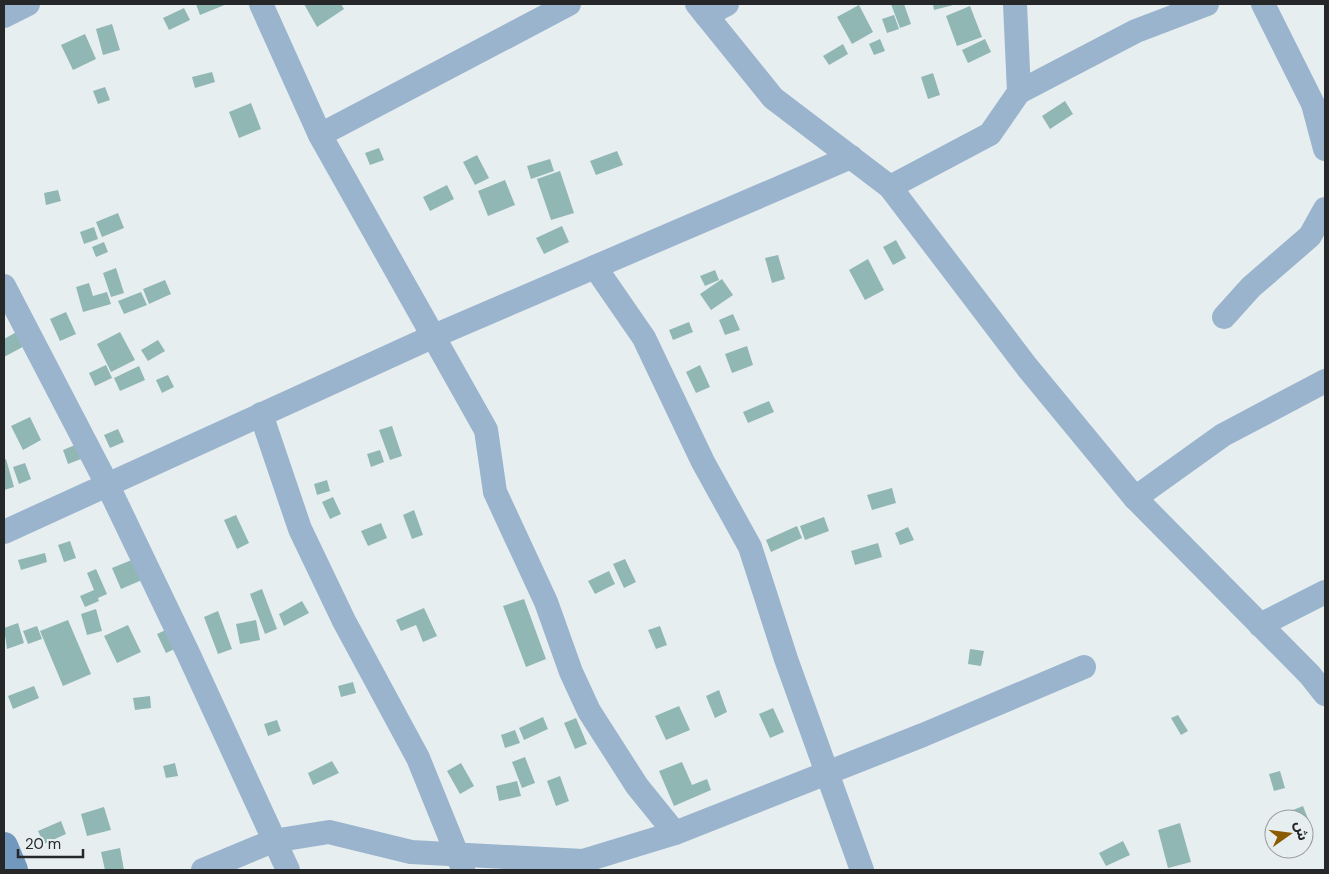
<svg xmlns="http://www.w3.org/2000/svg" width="1329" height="874" font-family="'DM Sans','Noto Sans Arabic',sans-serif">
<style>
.building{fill:#90b7b4}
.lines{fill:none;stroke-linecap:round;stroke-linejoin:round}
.street{stroke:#9ab4cd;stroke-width:24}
.secondary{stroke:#7198bd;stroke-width:28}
</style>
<rect width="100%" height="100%" fill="#e7eef0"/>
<g class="building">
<polygon points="196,4 227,4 200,15"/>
<polygon points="304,4 341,4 344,9 317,27"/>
<polygon points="891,4 904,4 911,24 900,28"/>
<polygon points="933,4 957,4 934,10"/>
<polygon points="859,5 873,32 852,44 837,17"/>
<polygon points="970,6 982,37 957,46 946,16"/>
<polygon points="184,8 190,20 169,30 163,18"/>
<polygon points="894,15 899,29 887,33 882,19"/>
<polygon points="112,24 120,50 103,55 96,29"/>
<polygon points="85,34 96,59 73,70 61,45"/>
<polygon points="880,39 885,51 874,55 869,44"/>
<polygon points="985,39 991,52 968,63 962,50"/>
<polygon points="843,44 848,54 829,65 823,56"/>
<polygon points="212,72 215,82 195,88 192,77"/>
<polygon points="933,73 940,95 928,99 921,77"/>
<polygon points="105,87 110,100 98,104 93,91"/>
<polygon points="1065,101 1073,114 1050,129 1042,116"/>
<polygon points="251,103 261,129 239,138 229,112"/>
<polygon points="379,148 384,160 370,165 365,153"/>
<polygon points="617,151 623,165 596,175 590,161"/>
<polygon points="477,155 489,178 475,185 463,162"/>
<polygon points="550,159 554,171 531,179 527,166"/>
<polygon points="560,171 574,213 551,220 537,179"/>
<polygon points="505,180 515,205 488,216 478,191"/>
<polygon points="447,185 454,199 430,211 423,197"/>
<polygon points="58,190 61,201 46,205 44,193"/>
<polygon points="118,213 124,228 102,237 96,222"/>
<polygon points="562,226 569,242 544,254 536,238"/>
<polygon points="94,227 98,239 84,244 80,232"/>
<polygon points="896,240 906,258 893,265 883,247"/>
<polygon points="104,242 108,252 96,257 92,247"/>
<polygon points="778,255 785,279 772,283 765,258"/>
<polygon points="868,259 884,290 865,300 849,270"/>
<polygon points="116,268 124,293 111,297 103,273"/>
<polygon points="715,270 719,280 705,286 700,276"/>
<polygon points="722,279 733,295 711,310 700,294"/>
<polygon points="165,280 171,294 149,304 143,289"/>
<polygon points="89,283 93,296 107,292 111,304 83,312 76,287"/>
<polygon points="141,292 147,305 124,314 118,301"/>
<polygon points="66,312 76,334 60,341 50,319"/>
<polygon points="733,314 740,330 725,335 719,320"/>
<polygon points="689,322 693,332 673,340 669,330"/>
<polygon points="22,329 30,343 4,357 4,339"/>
<polygon points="120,332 135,360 111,372 97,344"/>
<polygon points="158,340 165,351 148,361 141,350"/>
<polygon points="747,346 753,365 732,373 725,354"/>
<polygon points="106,365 112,378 95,386 89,373"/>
<polygon points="700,365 710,387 696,393 686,372"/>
<polygon points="139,366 145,380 120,391 114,378"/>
<polygon points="168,375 174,387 162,393 156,380"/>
<polygon points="769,401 774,412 748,423 743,412"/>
<polygon points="30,417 41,440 23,450 11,426"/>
<polygon points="392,426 402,456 390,460 379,430"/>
<polygon points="118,429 124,442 110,448 104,435"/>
<polygon points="75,445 81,459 68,464 63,450"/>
<polygon points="380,450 384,462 371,467 367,454"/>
<polygon points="6,459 14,487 4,490 4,460"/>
<polygon points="25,463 31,479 19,484 13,467"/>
<polygon points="327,480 330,491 317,495 314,484"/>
<polygon points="892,488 896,503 872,510 867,495"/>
<polygon points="333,497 341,514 330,519 322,502"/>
<polygon points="414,510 423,535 412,539 403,515"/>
<polygon points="236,515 249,543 237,549 224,520"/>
<polygon points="824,517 829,531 805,540 800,526"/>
<polygon points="381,523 387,538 368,546 361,531"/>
<polygon points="797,526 802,538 771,552 766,540"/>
<polygon points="908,527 914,540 900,545 895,533"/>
<polygon points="70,541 76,558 64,562 58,545"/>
<polygon points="878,543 882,557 855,565 851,551"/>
<polygon points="45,553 47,562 21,570 18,560"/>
<polygon points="134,559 142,580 121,589 112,568"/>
<polygon points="625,559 636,582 624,588 613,564"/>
<polygon points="96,569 107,594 98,598 99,601 85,607 80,596 94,590 87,573"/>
<polygon points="609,571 615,584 595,594 588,581"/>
<polygon points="262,589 277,629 265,634 250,594"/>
<polygon points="524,599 546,659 526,667 503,606"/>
<polygon points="302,601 309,613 284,626 279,614"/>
<polygon points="424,608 437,636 423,642 416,625 401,631 396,620"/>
<polygon points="96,609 102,631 87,635 81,614"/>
<polygon points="218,611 232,649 218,654 204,617"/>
<polygon points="68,620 91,674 63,686 40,631"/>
<polygon points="256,620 260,640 240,644 236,624"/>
<polygon points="18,623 24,643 7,649 4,628"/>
<polygon points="128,625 141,652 117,663 104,636"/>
<polygon points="37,626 42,639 28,644 23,631"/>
<polygon points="660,626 667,645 656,649 648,630"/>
<polygon points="170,628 179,647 166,653 157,634"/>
<polygon points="970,649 984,651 981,666 968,664"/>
<polygon points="353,682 356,693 341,697 338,686"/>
<polygon points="34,686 39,698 13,709 8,696"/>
<polygon points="719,690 727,712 715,718 706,696"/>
<polygon points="150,696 151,708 135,710 133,698"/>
<polygon points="679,706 690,730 666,740 655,716"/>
<polygon points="773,708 784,732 770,738 759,714"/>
<polygon points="1178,715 1188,731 1181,735 1171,718"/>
<polygon points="543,717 548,729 524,740 519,728"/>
<polygon points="576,718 587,744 575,749 564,723"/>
<polygon points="277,720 281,731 268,736 264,724"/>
<polygon points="515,730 520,743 505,748 501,735"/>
<polygon points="525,757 535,783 522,788 512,762"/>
<polygon points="332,761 339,773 313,785 308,773"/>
<polygon points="682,762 692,785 707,779 711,790 674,806 659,771"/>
<polygon points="175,763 178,776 166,778 163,766"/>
<polygon points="461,763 474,786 460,794 447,771"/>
<polygon points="1280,771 1285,788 1274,791 1269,774"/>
<polygon points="560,776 569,801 556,806 547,781"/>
<polygon points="517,781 521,796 499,801 496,786"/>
<polygon points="1303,806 1310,824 1304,827 1304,819 1291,819 1288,812"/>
<polygon points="104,807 111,830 87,836 81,814"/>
<polygon points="61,821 66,834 44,844 38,831"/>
<polygon points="1180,823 1191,862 1168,868 1158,830"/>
<polygon points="1123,841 1130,855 1106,866 1099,853"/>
<polygon points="120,848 124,870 105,870 101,852"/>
</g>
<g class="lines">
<g class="street">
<polyline points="261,4 320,135 486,430 495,492 546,602 571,672 589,711 637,786 675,833"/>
<polyline points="697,4 773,98 890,187 1027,367 1135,498 1310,675 1325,694"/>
<polyline points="1263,4 1313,104 1325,149"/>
<polyline points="706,15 727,4"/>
<polyline points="4,16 28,4"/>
<polyline points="1019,92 1136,31 1207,4"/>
<polyline points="320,135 569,4"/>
<polyline points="890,187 990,134 1019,92 1015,4"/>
<polyline points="595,267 644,338 703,462 750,547 786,659 862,870"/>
<polyline points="4,286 108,486 188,653 288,870"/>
<polyline points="1224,317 1251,287 1310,236 1325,209"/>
<polyline points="261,414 300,529 344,621 418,758 463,869"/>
<polyline points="1135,498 1223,435 1325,381"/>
<polyline points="4,532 434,336 851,157"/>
<polyline points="1260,625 1325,592"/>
<polyline points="203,870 273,841 329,832 411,852 583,861 675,833 923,735 1084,667"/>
</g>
<polyline class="secondary" points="4,846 14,870"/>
</g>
<rect width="1329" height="874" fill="none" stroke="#252728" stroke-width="10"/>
<g transform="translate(1289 834) rotate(76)"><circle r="24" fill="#e7eef0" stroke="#999ea0"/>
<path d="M0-4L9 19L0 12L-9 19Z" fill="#8b5b02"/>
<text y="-8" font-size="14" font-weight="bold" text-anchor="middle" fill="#252728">ش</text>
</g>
<path d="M18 849v8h65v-8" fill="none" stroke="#252728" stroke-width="2.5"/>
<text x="25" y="849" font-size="15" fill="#252728" stroke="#e7eef0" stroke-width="4" paint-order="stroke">20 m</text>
</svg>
